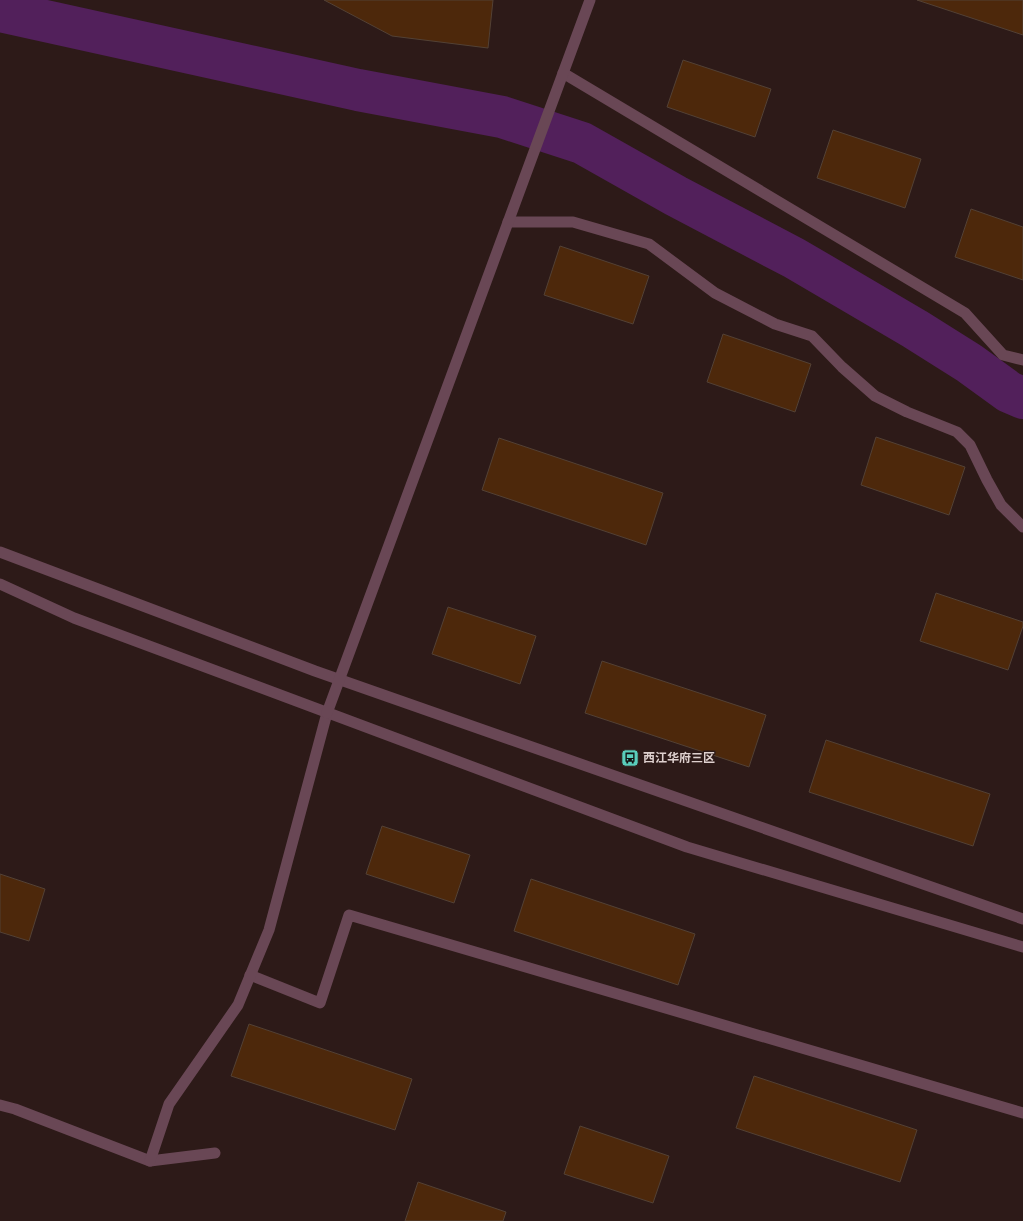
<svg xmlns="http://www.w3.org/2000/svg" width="1023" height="1221" font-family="'Open Sans','Noto Sans SC',sans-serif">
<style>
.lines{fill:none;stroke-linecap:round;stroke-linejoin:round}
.river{stroke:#52205b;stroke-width:42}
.building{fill:#4d280b;stroke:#534135}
.service{stroke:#694755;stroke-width:11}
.minor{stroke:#694755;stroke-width:11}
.tertiary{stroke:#694755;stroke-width:11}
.labels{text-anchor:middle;stroke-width:3;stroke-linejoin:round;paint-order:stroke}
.poi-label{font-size:12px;font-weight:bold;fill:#ded0ce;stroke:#2d1a18;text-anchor:start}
</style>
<rect width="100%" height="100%" fill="#2d1a18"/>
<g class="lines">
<polyline class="river" points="0,11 358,90 502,117 582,143 676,196 794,258 915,329 969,363 1009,392 1023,398"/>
</g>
<g class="building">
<polygon points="324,0 493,0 488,48 392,36"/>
<polygon points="917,0 1023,0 1023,35"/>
<polygon points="683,60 771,89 755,137 667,107"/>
<polygon points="833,130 921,159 905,208 817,178"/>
<polygon points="971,209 1023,227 1023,280 955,257"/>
<polygon points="560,246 649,276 633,324 544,295"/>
<polygon points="723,334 811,364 795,412 707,382"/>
<polygon points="876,437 965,467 949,515 861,485"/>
<polygon points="499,438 663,493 646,545 482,490"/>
<polygon points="936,593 1023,622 1023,626 1008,670 920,641"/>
<polygon points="448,607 536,636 520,684 432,654"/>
<polygon points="602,661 766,715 749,767 585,713"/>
<polygon points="826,740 990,794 973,846 809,792"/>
<polygon points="382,826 470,855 454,903 366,874"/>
<polygon points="0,874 45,889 29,941 0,932"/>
<polygon points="531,879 695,934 678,985 514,931"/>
<polygon points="249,1024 412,1079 395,1130 231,1076"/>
<polygon points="754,1076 917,1130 900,1182 736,1128"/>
<polygon points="580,1126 669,1156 653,1203 564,1174"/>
<polygon points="418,1182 506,1212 503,1221 405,1221"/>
</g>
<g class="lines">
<g class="service">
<polyline points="563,73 965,313 1003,355 1023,360"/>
<polyline points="508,222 573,222 649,244 715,293 775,324 812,336 842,367 875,396 907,412 957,432 970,445 987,480 1001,505 1023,527"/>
<polyline points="250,975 320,1003 349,915 1023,1113"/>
<polyline points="0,1105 15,1109 150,1161 215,1153"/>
</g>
<polyline class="minor" points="150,1161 169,1104 238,1005 269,930 327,713"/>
<g class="tertiary">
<polyline points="0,552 315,671 1023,919"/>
<polyline points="0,584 74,618 687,847 1023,947"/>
<polyline points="327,713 590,0"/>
</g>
</g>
<defs>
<symbol id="bus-square" viewBox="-11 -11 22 22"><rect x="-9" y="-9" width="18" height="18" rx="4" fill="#5acebc" stroke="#2d1a18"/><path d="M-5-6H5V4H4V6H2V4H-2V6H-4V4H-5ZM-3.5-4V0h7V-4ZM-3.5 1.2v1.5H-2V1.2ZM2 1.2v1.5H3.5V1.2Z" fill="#111"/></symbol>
</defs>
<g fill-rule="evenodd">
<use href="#bus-square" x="620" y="748" width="20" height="20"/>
</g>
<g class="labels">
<g class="poi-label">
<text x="643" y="762">西江华府三区</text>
</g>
</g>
</svg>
